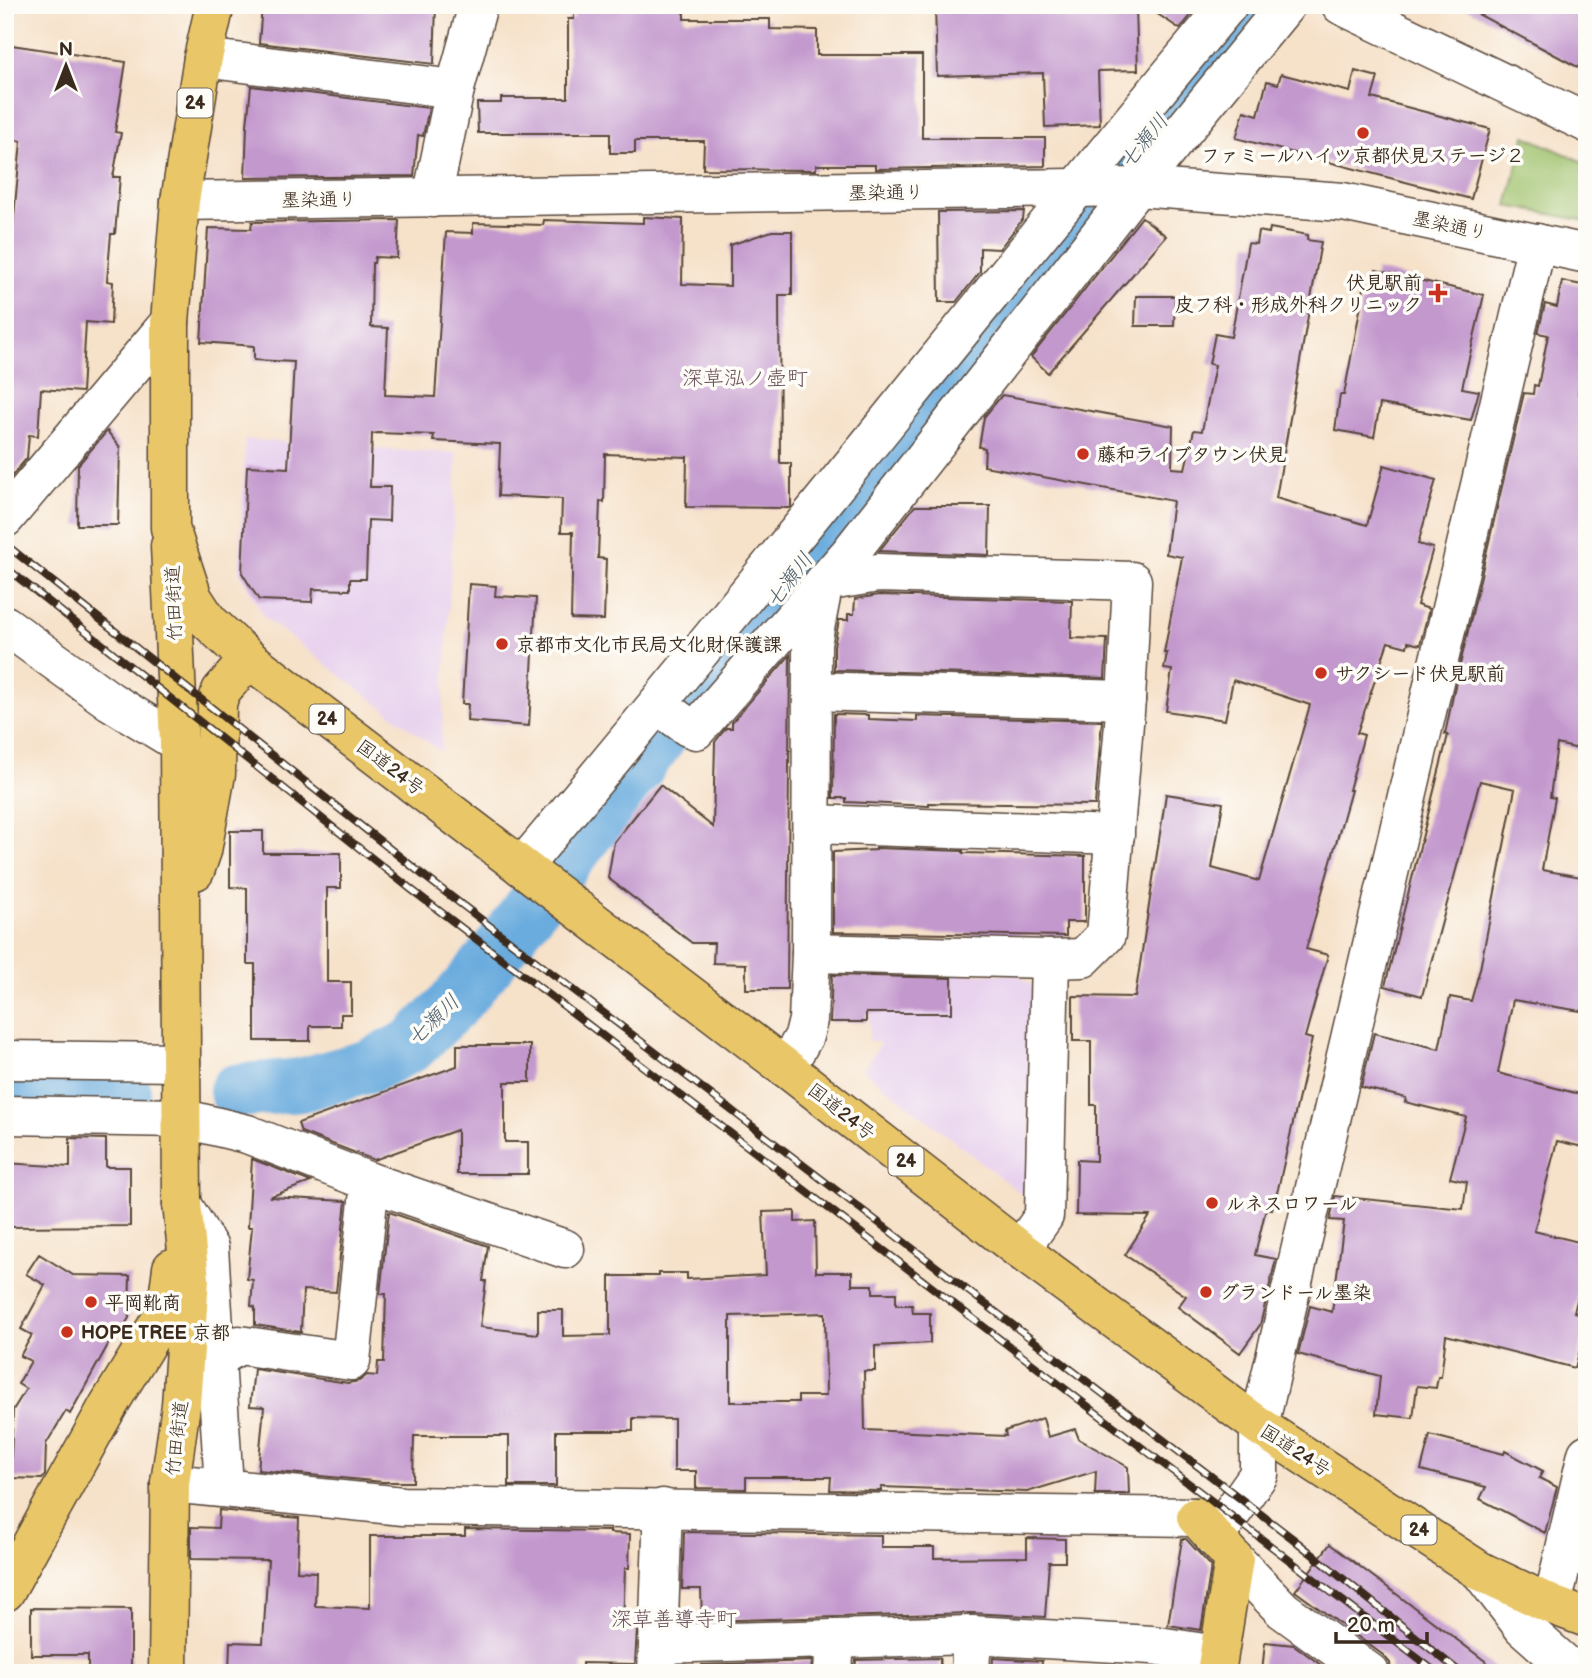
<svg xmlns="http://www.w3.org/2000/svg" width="1592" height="1678" font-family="'Balsamiq Sans','Klee One',sans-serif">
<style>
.built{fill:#e8d2ee}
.green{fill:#9ec16b;stroke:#6c7644;stroke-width:2}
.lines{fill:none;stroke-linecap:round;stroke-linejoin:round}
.river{stroke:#6aacde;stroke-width:54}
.building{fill:#c398cd;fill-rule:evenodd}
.minor-casing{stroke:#574538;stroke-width:41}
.major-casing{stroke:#574538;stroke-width:41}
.highway-casing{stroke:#574538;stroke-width:41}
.minor{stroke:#fff;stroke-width:38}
.major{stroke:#e9c769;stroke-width:38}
.highway{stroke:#e9c769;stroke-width:38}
.rail-casing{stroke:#3b2a1e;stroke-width:8}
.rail{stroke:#fdfcf7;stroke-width:5;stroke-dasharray:16;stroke-linecap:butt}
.poi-dot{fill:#c8321e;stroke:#fdfcf7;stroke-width:2.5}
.labels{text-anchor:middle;stroke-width:7;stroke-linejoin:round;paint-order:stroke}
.shield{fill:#fdfcf7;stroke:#75695f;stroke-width:2}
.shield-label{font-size:18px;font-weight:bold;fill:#3b2a1e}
.poi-label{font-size:19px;font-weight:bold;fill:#3b2a1e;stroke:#fdfcf7;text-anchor:start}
.street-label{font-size:19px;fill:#3b2a1e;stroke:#fdfcf7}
.water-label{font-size:21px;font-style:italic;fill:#4e5e6b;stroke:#fdfcf7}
.neighbourhood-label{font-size:21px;fill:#6b505b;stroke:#fdfcf7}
</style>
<rect width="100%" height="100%" fill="#fdfcf7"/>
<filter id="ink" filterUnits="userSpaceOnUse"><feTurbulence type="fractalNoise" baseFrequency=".0143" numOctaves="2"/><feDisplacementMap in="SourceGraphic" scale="14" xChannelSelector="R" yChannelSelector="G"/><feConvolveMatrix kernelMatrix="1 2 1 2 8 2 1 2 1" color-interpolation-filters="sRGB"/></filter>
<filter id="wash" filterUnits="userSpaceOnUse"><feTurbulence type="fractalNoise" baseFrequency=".00686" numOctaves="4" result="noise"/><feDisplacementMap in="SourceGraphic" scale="28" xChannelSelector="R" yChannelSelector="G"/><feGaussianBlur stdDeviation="1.57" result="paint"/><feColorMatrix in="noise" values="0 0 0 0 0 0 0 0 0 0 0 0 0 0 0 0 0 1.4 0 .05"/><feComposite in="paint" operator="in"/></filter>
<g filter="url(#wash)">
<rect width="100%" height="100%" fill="#f6e1c9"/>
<g class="built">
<polygon points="245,439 373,449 457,453 441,752 265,618 239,571"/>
<polygon points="870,973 1017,974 1036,989 1028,1199 863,1070 881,1042 869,1041"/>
</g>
<polygon class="green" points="1525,136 1587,164 1587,221 1507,206"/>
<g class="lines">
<g class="river">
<polyline points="236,1091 301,1085 370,1066 412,1045 453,1005 491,960 684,705 718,670 757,623 769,603 836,520 862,498 916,432 1029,286 1055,265 1063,255 1072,231 1188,82 1253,5"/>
<polyline points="5,1092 124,1092"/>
</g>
</g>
<g id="blocks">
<g class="building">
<polygon points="262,5 436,5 434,64 259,43"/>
<polygon points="574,5 684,5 684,19 770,19 770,29 817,30 817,55 922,55 922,138 1045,138 1045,166 875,169 875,165 816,165 816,170 703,169 704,141 635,141 635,153 610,153 610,133 478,133 477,103 501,103 501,98 568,98 568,19 574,19"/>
<polygon points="935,5 1032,5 1032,11 1136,8 1138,70 1098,71 1100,125 1045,127 1043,73 937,76"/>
<polygon points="1144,5 1199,5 1180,29"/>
<polygon points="1461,5 1587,5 1587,72"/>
<polygon points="5,44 126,62 115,132 121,133 113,177 120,177 115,234 111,234 107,281 113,282 111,324 86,322 82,392 41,389 38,436 29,435 27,458 5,484 5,280 8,280 21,141 5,138"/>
<polygon points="1355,71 1378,77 1372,98 1490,129 1471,199 1236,138 1244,111 1258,115 1267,81 1278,84 1281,74 1350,92"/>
<polygon points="251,86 429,108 423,136 418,135 414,176 245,178 247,125"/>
<polygon points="1024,211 1023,219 999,249 980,248 980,272 956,302 939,302 938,212"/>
<polygon points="643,217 683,219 682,284 730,286 730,245 772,231 792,231 792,295 779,295 780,463 791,463 791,506 789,508 686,507 687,457 605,454 604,502 600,501 598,558 606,559 604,620 571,619 573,532 561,532 562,499 498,496 500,444 433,441 434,435 378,433 372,434 370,487 390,487 389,521 368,520 366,579 350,579 350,590 313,589 312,602 259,600 242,573 247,466 288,468 294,362 254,360 254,346 201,342 208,228 251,229 252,222 399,220 397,258 375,257 374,263 372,263 371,327 388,328 385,395 435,397 446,232 473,233 473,223 543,225 544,220 643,223"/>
<polygon points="1142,217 1166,236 1048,373 1031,357"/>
<polygon points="1270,228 1308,235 1307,240 1321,242 1276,498 1367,525 1384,465 1436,480 1418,544 1433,548 1417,605 1429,609 1420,645 1408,642 1407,647 1388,642 1357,733 1364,735 1349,790 1351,790 1306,949 1328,955 1305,1037 1312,1039 1278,1189 1272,1209 1266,1208 1255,1255 1276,1259 1260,1325 1240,1353 1178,1307 1186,1296 1125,1255 1150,1216 1076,1215 1077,1160 1096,1161 1096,1105 1091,1105 1091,1041 1073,1041 1073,996 1135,997 1166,794 1223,803 1212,868 1259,881 1310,705 1233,680 1225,720 1166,711 1172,670 1164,669 1167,653 1164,653 1182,557 1166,554 1173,501 984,466 985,448 979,447 984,417 1002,395 1173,426 1172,468 1185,469 1194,430 1202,431 1215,365 1209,364 1215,334 1231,337 1248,243 1256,244 1258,231 1269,233"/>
<polygon points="1376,270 1484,295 1462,388 1479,391 1471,420 1380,404 1374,437 1335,430 1340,395 1344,395 1366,278 1374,280"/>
<polygon points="1562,281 1587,286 1587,347 1584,346 1578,394 1587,396 1587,751 1557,744 1550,797 1555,798 1542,870 1587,878 1587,1012 1513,1000 1498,1073 1587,1096 1587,1148 1557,1141 1534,1231 1587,1244 1587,1262 1574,1312 1587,1316 1587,1323 1575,1368 1446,1335 1441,1377 1438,1377 1436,1388 1417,1386 1413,1418 1376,1414 1380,1376 1298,1354 1310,1306 1332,1312 1344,1221 1330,1220 1335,1196 1463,1209 1467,1182 1450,1178 1466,1117 1405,1102 1406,1098 1361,1087 1374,1033 1439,1049 1450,997 1471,1001 1480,969 1515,789 1480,781 1422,996 1385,986 1448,735 1445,734 1455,686 1524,393 1533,394 1534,385 1538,386 1548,335 1538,333 1545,304 1557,307"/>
<polygon points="1136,296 1175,296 1174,326 1135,326"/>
<polygon points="107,431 120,447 118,525 77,525 78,465"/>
<polygon points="915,506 990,506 989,555 879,551"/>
<polygon points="469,584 496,586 495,596 536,598 529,726 467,721 468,704 462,704"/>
<polygon points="879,595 1072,601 1071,638 1107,639 1105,678 834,670 834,646 839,620 848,620 848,614 854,614 855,599"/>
<polygon points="790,655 787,989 746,989 746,964 713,963 714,943 692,943 608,878 614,842 660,785 713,827 715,742 726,728 732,728 732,722"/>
<polygon points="834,714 868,715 868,719 917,721 917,716 1102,721 1095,805 929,803 929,806 846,802 846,798 833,798"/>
<polygon points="230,831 263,831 263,853 341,853 341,888 327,888 327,982 351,982 351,1014 341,1014 341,1026 310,1026 310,1041 255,1041 255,964 247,964 247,888 230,887"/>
<polygon points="876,848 963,851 963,853 1085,856 1085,922 1066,922 1066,936 833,932 833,852 876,850"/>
<polygon points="832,975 952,978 952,1013 866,1013 866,1022 830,1022"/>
<polygon points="457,1045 530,1045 530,1082 505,1082 505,1142 528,1142 528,1174 457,1174 457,1130 374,1160 301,1132 298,1123 457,1066"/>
<polygon points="70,1138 106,1139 106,1167 130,1167 130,1226 5,1227 5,1163 70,1167"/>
<polygon points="252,1159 311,1182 269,1197 346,1201 336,1292 303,1290 301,1332 255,1325 255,1307 251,1306 253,1280 247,1279 252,1227 248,1227"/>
<path d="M795,1211V1222L815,1221L816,1272H852V1285H873V1293H896V1305H912L913,1313H930V1343L875,1346V1371H864L865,1430L1006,1436L1005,1431L1043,1418L1048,1437L1075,1429L1079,1439L1128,1467L1129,1494H1095L1096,1471L1027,1492L881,1487V1491L830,1490L831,1477H746V1489L696,1488V1471H674V1419L633,1418V1431H556V1486H509V1436H414L413,1482H383L258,1470L264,1407L250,1406L254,1369L348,1383L359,1381L367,1375L377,1376L378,1362H384L386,1294H380L389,1212L488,1246L483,1281H486L480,1327L538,1334V1310H563V1336L610,1335V1276H659V1273H687V1279L766,1275L763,1212ZM825,1313L826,1396H798V1402H730V1316Z"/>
<polygon points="39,1254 73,1275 130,1276 129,1318 119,1334 115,1332 70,1414 66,1411 46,1444 45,1475 42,1479 10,1478 13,1410 26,1389 18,1384 31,1361 20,1356 32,1335 21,1329 45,1285 26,1274"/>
<polygon points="1430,1435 1504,1454 1505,1451 1543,1471 1539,1478 1557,1487 1545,1533 1480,1499 1486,1487 1421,1470"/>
<polygon points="219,1510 299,1518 297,1571 316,1572 315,1606 370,1608 370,1536 465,1536 465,1529 610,1531 610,1533 630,1534 629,1568 625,1568 623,1628 637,1628 635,1664 582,1663 582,1673 229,1673 230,1642 263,1643 268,1560 191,1559 191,1527 218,1528"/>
<polygon points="684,1532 881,1535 881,1547 934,1547 934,1558 1027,1557 1027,1538 1065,1539 1065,1562 1049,1562 1045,1617 971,1613 702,1621 701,1589 682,1589"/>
<polygon points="1182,1539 1186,1539 1211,1566 1201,1630 1168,1625"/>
<polygon points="1330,1544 1501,1673 1391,1673 1390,1663 1383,1655 1295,1591"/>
<polygon points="31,1608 131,1609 131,1673 88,1673 88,1655 31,1655"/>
<polygon points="1265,1642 1294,1645 1321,1665 1321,1673 1262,1673"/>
<polygon points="940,1658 940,1673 855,1673 856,1660"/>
<polygon points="993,1658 1042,1661 1041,1673 992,1673"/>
<polygon points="812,1661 811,1673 702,1673 702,1665"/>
</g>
</g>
</g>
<g filter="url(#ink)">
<use href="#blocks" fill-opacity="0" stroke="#574538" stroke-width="2"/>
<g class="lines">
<defs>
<g id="minor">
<polyline points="1341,5 1587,123"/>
<polyline points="203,58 455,89"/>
<polyline points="432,198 455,89 478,5"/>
<polyline points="180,201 1137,187 1343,202 1587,254"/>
<polyline points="5,518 170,322"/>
<polyline points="5,625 110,701 179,743"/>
<polyline points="812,691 1126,700"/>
<polyline points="658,705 688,727 696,730 849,554 1137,187 1286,5"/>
<polyline points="813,824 1115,835"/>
<path d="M522,867C761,583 990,290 1228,5"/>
<polyline points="811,953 1050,959"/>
<polyline points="5,1060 181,1062"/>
<polyline points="786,1068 804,1036 808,1020 811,953 812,644 824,582 878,573 1132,581 1126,700 1106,935 1083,958 1050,959 1044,1216 1020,1250"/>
<polyline points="5,1115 181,1118 247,1134 370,1182 565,1249"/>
<polyline points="182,1204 209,1248 224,1487"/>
<polyline points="183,1380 239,1345 351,1361 370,1182"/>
<polyline points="170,1483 403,1506 1196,1517"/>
<polyline points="1214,1538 1259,1474 1259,1426 1537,243"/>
<polyline points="1234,1559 1283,1610 1370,1673"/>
<polyline points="1480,1571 1523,1627 1575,1673"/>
<polyline points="1552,1605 1587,1454"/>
<polyline points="658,1644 972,1635 1152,1645 1217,1655"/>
<polyline points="657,1673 663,1508"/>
<polyline points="833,1673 835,1639"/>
<polyline points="970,1673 972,1635"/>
</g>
<g id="major">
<polyline points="195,871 202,851 216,774 217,704 221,691 249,659"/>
<polyline points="1196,1517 1234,1559 1216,1673"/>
<polyline points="5,1592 108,1406 163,1316 168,1298 172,1268"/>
<polyline points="168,1673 170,1483 181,1405 190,1279 182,1204 179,743 170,546"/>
</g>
<polyline id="highway" points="215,5 203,58 180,201 170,322 170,528 193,598 208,621 249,659 786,1068 1020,1250 1259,1426 1480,1571 1552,1605 1587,1618"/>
</defs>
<use href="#minor" class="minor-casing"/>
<use href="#major" class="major-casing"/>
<use href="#highway" class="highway-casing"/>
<use href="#minor" class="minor"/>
<use href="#major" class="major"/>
<use href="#highway" class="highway"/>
<defs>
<g id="rail">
<polyline points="5,544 423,875 1292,1538 1461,1673"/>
<polyline points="5,567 412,890 1437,1673"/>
</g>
</defs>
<use href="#rail" class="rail-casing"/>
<use href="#rail" class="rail"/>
</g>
</g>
<g class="poi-dot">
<circle cx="1363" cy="133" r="7"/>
<path d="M1434.5 282.5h7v7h7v7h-7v7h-7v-7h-7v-7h7z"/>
<circle cx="1083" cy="454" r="7"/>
<circle cx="502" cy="644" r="7"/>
<circle cx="1321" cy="673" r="7"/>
<circle cx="1212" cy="1203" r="7"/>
<circle cx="1206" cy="1292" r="7"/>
<circle cx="91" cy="1302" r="7"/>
<circle cx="67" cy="1332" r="7"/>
</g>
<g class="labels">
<g class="shield">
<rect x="177.5" y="88.5" width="35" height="29" rx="5"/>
<rect x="309.5" y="704.5" width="35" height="29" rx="5"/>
<rect x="888.5" y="1146.5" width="35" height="29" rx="5"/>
<rect x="1401.5" y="1515.5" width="35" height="29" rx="5"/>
</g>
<g class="shield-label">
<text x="195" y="109">24</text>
<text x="327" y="725">24</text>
<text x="906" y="1167">24</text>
<text x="1419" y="1536">24</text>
</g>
<g class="poi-label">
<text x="1363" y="162" text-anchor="middle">ファミールハイツ京都伏見ステージ２</text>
<text x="1422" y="289" text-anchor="end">伏見駅前<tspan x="1422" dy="22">皮フ科・形成外科クリニック</tspan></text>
<text x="1097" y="461">藤和ライブタウン伏見</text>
<text x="516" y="651">京都市文化市民局文化財保護課</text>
<text x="1335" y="680">サクシード伏見駅前</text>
<text x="1226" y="1210">ルネスロワール</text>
<text x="1220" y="1299">グランドール墨染</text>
<text x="105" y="1309">平岡靴商</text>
<text x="81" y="1339">HOPE TREE 京都</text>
</g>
<g class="street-label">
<text transform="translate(886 192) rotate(-1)" y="7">墨染通り</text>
<text transform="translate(319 199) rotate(-1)" y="7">墨染通り</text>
<text transform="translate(1450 225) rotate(12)" y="7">墨染通り</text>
<text transform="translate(173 603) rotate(-92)" y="7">竹田街道</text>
<text transform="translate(391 767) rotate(37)" y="7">国道24号</text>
<text transform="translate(842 1111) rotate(38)" y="7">国道24号</text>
<text transform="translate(176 1438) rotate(-83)" y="7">竹田街道</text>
<text transform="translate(1296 1450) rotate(33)" y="7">国道24号</text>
</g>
<g class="water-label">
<text transform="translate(1144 141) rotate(-51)" y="7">七瀬川</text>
<text transform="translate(789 580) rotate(-53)" y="7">七瀬川</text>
<text transform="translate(433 1020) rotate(-44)" y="7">七瀬川</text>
</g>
<g class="neighbourhood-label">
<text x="745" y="385">深草泓ノ壺町</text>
<text x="674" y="1626">深草善導寺町</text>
</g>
</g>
<rect width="1592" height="1678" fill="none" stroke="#fdfcf7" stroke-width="28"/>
<g transform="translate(66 66)" stroke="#fdfcf7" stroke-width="5" paint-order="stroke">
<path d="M0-5L12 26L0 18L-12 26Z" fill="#3b2a1e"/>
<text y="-10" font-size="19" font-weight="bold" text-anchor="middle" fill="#3b2a1e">N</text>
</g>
<path d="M1336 1632v10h91v-10" fill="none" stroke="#3b2a1e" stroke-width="3.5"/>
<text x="1347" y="1632" font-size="21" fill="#3b2a1e" stroke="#fdfcf7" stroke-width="5" paint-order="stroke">20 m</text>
</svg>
